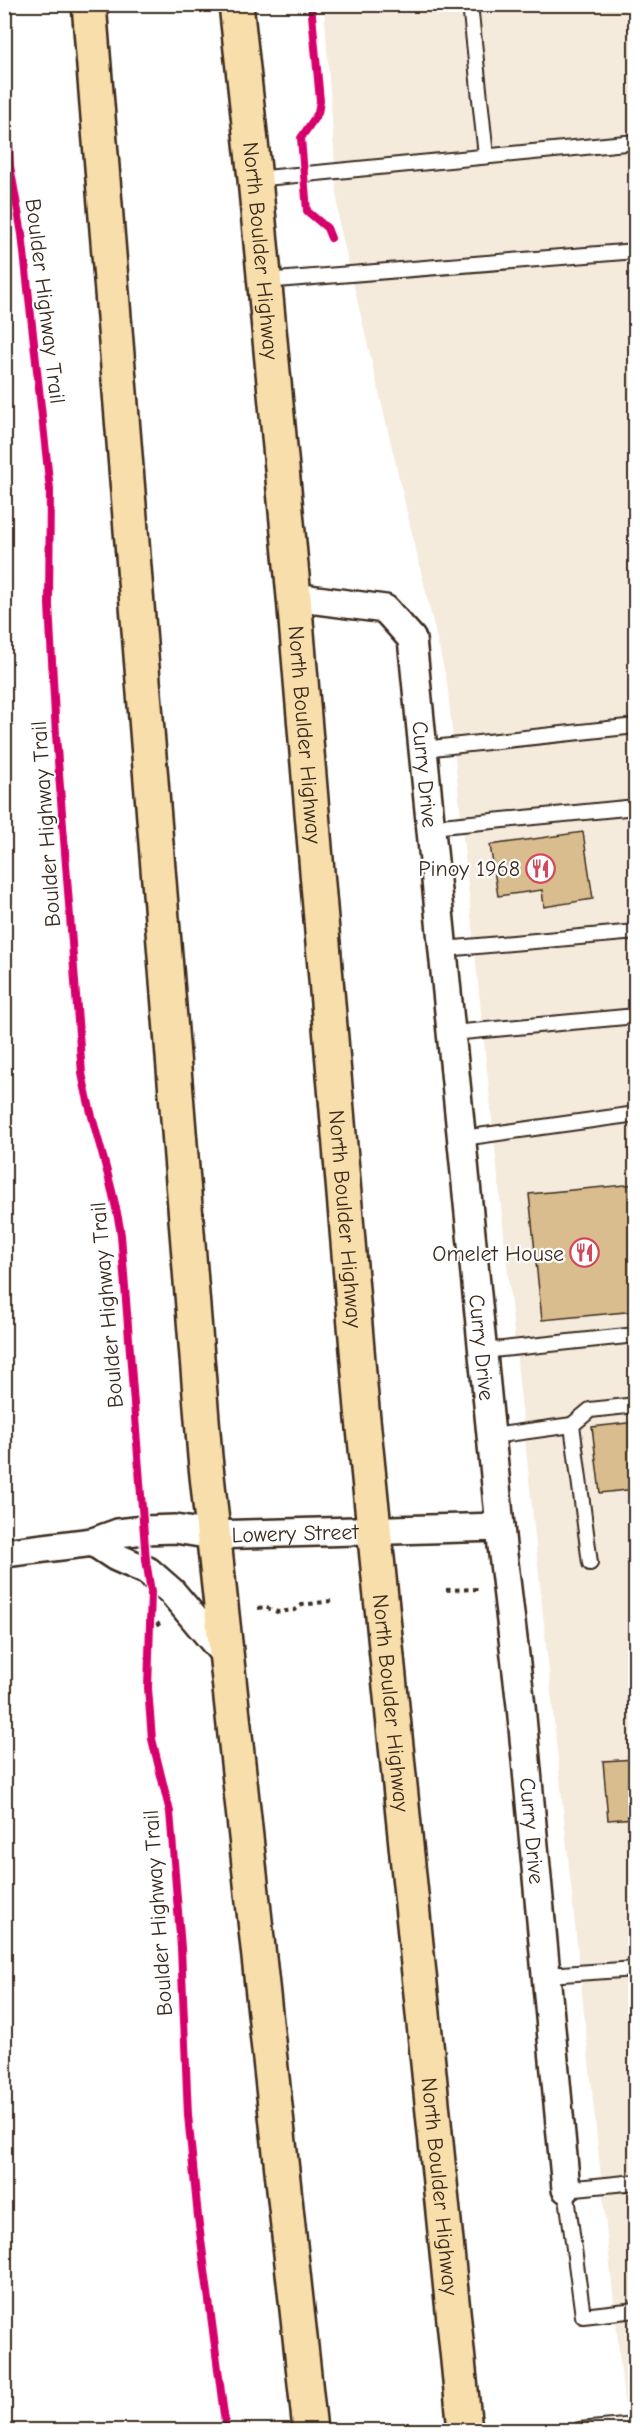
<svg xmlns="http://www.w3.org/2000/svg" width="640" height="2435" font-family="'Comic Neue',sans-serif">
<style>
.built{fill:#f4ebdd}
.building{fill:#d9bd8e;stroke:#3b2a1e;stroke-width:1.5}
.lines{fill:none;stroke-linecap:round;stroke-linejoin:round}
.lane-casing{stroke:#3b2a1e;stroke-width:18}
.street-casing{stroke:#3b2a1e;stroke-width:32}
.primary-casing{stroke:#3b2a1e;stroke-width:38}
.path{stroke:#3b2a1e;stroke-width:4;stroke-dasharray:4.5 4.5;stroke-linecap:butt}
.lane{stroke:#fff;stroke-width:14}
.street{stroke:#fff;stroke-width:27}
.primary{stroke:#f8deab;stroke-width:33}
.cycleway-casing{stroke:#fff;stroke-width:11}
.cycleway{stroke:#d6006c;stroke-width:8}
.labels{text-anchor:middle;stroke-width:4.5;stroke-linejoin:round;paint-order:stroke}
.street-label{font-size:22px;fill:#3b2a1e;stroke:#fff}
.poi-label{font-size:22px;fill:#3b2a1e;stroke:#fff;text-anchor:end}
</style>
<rect width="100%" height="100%" fill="#fff"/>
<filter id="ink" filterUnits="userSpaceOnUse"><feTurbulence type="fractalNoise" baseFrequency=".0167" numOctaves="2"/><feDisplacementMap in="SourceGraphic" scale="12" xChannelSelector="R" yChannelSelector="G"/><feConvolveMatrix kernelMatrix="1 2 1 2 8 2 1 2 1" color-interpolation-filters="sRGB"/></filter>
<g filter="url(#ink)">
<polygon class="built" points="324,5 635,5 635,2430 627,2430 447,682 339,223"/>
<g class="building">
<polygon points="583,832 593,899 544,907 542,890 498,896 490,845"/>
<polygon points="636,1184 636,1311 542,1320 529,1194"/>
<polygon points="636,1422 636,1489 600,1493 592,1427"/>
<polygon points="636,1759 636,1818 608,1820 603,1761"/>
</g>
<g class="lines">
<defs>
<g id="lane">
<polyline points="470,4 486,156"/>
<polyline points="255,179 636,142"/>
<polyline points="264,281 636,251"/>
<polyline points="423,749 636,726"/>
<polyline points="431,827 636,807"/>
<polyline points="444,949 636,932"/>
<polyline points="452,1033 636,1016"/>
<polyline points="463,1138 636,1114"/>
<polyline points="483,1351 636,1335"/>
<polyline points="493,1436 572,1425"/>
<polyline points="590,1563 572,1425 590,1410 636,1405"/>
<polyline points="547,1975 636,1969"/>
<polyline points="636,2182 566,2189 583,2316 636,2310"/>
<polyline points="579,2430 636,2425"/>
</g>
<g id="street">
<path id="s1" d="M294,597L385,609L412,639L502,1546L521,1706L566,2189"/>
<polyline points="93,1542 116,1557 148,1571 172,1592 226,1656"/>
<path id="s2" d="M4,1553L93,1542L118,1533L144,1530L175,1529L213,1535L500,1527"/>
</g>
<g id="primary">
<polyline points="89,4 205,1457 310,2430"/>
<path id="s3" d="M236,4L255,179L294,597L362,1409L465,2430"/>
</g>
</defs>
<use href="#lane" class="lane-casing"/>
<use href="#street" class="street-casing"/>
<use href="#primary" class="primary-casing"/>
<g class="path">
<polyline points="446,1590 478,1589"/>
<polyline points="258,1608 265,1607 277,1612 295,1610 302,1605 331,1601"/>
<polyline points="149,1631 160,1623"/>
</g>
<use href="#lane" class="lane"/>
<use href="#street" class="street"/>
<use href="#primary" class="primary"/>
<defs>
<g id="cycleway">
<polyline points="311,4 320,101 318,113 301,138 307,211 327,228 331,238"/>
<path d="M4,35L10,166L22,234L50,489L49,605L56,735L82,1073C92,1128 113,1180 121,1235L146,1560L151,1592L148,1688L152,1739L170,1812L181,1948L188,2115L198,2217L226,2430"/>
</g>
</defs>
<use href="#cycleway" class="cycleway-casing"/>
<use href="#cycleway" class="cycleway"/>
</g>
</g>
<defs>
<symbol id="restaurant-ring" viewBox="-11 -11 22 22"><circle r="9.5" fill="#fff" stroke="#d1495b" stroke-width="1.5"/><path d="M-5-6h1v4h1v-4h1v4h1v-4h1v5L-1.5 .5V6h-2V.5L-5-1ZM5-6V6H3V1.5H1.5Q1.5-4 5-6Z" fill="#d1495b"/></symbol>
</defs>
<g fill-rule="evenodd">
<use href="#restaurant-ring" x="524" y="852" width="33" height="33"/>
<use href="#restaurant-ring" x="568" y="1236" width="33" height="33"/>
</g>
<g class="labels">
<g class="street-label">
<text dy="8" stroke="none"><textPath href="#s3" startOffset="248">North Boulder Highway</textPath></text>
<text transform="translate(46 301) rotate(83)" y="8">Boulder Highway Trail</text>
<text dy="8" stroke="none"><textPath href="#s3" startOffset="734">North Boulder Highway</textPath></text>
<text dy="8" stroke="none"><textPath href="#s1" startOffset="268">Curry Drive</textPath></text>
<text transform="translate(45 824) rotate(-94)" y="8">Boulder Highway Trail</text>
<text dy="8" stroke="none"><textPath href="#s3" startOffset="1220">North Boulder Highway</textPath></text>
<text transform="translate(106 1305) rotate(-95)" y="8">Boulder Highway Trail</text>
<text dy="8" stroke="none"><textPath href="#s1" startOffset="844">Curry Drive</textPath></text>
<text dy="8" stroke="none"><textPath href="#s2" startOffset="294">Lowery Street</textPath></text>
<text dy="8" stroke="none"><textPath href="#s3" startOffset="1706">North Boulder Highway</textPath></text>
<text dy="8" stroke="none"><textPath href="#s1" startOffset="1330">Curry Drive</textPath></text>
<text transform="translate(157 1913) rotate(-94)" y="8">Boulder Highway Trail</text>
<text dy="8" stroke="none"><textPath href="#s3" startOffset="2192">North Boulder Highway</textPath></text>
</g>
<g class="poi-label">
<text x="520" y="876">Pinoy 1968</text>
<text x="564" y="1261">Omelet House</text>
</g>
</g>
<rect width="640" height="2435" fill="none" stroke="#fff" stroke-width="24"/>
<rect x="12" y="12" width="616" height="2411" fill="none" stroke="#3b2a1e" stroke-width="2" filter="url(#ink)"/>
</svg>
